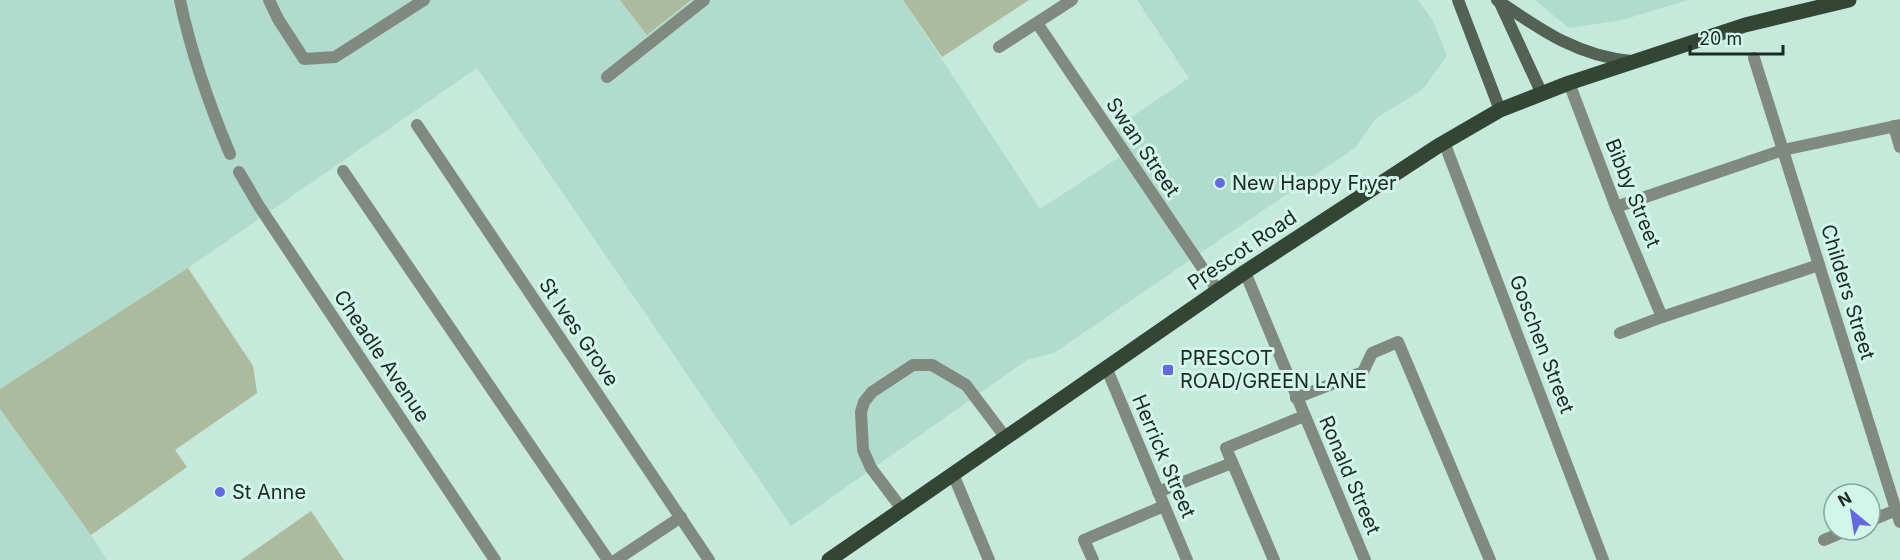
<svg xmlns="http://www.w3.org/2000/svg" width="1900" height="560" font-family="Inter,sans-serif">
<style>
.built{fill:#b1dccd}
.green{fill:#acba9d}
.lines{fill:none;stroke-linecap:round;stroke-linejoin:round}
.lane{stroke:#808a81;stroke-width:12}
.street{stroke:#808a81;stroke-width:12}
.secondary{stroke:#536255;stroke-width:12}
.primary{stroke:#334636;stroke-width:15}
.poi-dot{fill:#6568e1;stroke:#d2f6e9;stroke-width:2}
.labels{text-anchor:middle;stroke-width:6;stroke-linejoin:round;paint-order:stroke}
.street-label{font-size:20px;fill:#1c2a25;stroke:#d2f6e9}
.poi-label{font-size:20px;fill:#1c2a25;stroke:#d2f6e9;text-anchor:start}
</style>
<rect width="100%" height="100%" fill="#c5e9db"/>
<g class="built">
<polygon points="0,0 903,0 1040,209 1124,154 1109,132 1189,78 1137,0 1418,0 1433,21 1447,56 1422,90 1376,118 1356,147 1054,353 1027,360 791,526 477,68 188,268 0,389"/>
<polygon points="1535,0 1688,0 1622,20 1569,28"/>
<polygon points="0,409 91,535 107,560 0,560"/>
</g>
<g class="green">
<polygon points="620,0 691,0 647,35"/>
<polygon points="903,0 1029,0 942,57"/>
<polygon points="188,268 253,366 257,393 175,450 187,467 91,535 0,409 0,389"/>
<polygon points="311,511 344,560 241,560"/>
</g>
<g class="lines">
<g class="lane">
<polyline points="269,0 278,19 304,59 335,57 424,0"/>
<polyline points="607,77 704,0"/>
<polyline points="1894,126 1900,147"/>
<polyline points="343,171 608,560"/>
<polyline points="1616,207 1783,150 1900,125"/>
<polyline points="1296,398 1363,372 1372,353 1398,342 1490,560"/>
<polyline points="1158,492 1232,463"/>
<polyline points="902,509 871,468 863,450 861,412 864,402 872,392 913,365 932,365 966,385 1006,438"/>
<polyline points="616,560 681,517"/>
<polyline points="1093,560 1084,540 1164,506"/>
<polyline points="1274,560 1226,448 1304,416"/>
</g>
<g class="street">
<path d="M180,0C191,53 209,104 230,154"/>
<polyline points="1037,23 1218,291"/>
<polyline points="999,47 1072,0"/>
<polyline points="1754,58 1896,510 1870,521"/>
<polyline points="1569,83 1616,207 1662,317"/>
<polyline points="417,125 709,560"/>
<polyline points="1444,142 1603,560"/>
<polyline points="239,172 259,206 495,560"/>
<polyline points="1245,272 1365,560"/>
<polyline points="1620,333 1662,317 1819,265"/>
<polyline points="1106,367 1187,560"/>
<polyline points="953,474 989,560"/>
<polyline points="1896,510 1900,522"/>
<polyline points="1824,540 1848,530"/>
</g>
<g class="secondary">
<polyline points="1458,0 1500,110"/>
<path d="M1497,0C1541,30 1577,56 1631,61"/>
<polyline points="1500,3 1542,94"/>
</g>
<polyline class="primary" points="829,560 1245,272 1438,146 1500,110 1569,83 1745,25 1849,0"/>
</g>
<g class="poi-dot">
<circle cx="1220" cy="183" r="6"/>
<rect x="1162" y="364" width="12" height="12" rx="3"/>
<circle cx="220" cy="492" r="6"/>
</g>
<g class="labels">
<g class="street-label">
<text transform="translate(1143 147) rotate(56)" y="7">Swan Street</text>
<text transform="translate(1633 193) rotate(68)" y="7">Bibby Street</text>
<text transform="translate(1242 250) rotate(-34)" y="7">Prescot Road</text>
<text transform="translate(1848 292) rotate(73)" y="7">Childers Street</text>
<text transform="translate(579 332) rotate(56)" y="7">St Ives Grove</text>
<text transform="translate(1542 344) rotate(69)" y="7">Goschen Street</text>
<text transform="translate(382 356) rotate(56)" y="7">Cheadle Avenue</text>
<text transform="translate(1164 456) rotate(67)" y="7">Herrick Street</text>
<text transform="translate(1350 475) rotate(67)" y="7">Ronald Street</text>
</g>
<g class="poi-label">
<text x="1232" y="190">New Happy Fryer</text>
<text x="1180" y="365">PRESCOT<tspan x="1180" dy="23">ROAD/GREEN LANE</tspan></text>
<text x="232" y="499">St Anne</text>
</g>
</g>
<g transform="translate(1852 512) rotate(330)"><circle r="28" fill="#d2f6e9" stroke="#89a49b" stroke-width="1.5"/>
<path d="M0-4.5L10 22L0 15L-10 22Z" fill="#6568e1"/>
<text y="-9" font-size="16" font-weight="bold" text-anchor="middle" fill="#1c2a25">N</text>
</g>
<path d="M1690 45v9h93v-9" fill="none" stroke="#1c2a25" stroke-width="3"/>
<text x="1699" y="45" font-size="18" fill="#1c2a25" stroke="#d2f6e9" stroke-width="4.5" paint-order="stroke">20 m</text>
</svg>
